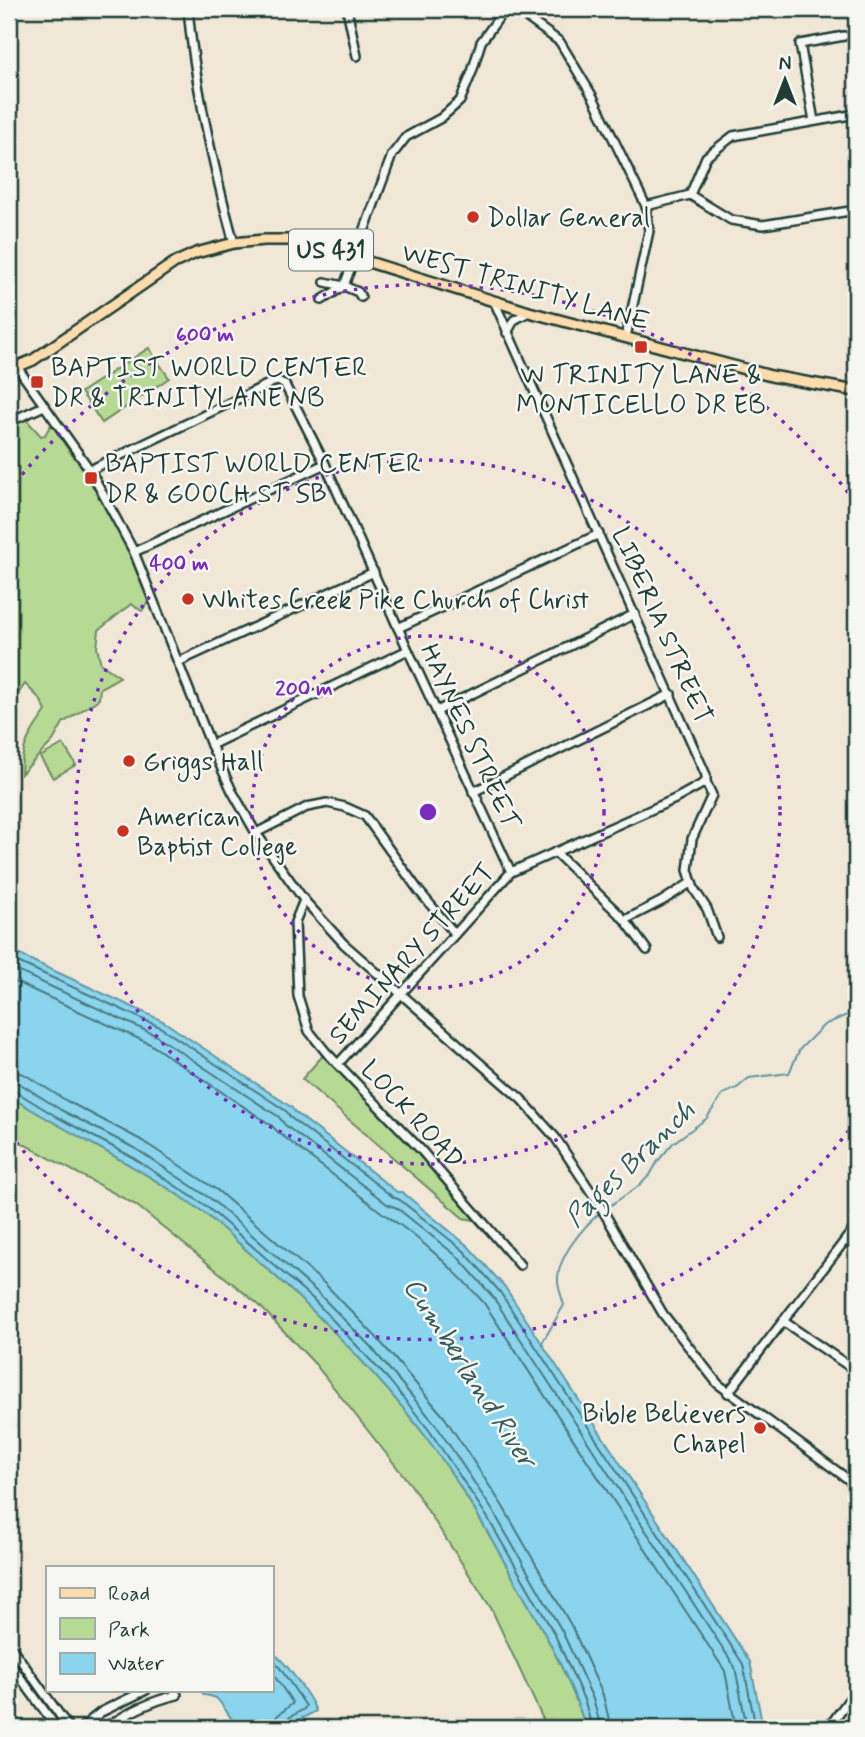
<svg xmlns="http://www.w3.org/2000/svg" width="865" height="1737" font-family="Mynerve,sans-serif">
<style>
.green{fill:#b6d993;stroke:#6a8b64;stroke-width:2}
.water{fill:#8bd4ed;stroke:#6098a3;stroke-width:2}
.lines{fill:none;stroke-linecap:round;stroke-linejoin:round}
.shore{stroke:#4a797e;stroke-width:2}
.stream{stroke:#6098a3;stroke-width:2}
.minor-casing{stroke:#1f3d34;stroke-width:12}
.major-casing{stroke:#1f3d34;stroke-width:14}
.minor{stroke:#f6f6f2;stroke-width:7}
.major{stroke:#fcdcac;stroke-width:9}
.ring{fill:none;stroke:#7b2cbf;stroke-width:3.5;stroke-dasharray:3.5 7}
.poi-dot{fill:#c8321e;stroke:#f6f6f2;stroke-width:2.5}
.labels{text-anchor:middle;stroke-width:5;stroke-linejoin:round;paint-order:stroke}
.shield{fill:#f6f6f2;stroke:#60746d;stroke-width:2}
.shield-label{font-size:24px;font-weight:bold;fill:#1f3d34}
.poi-label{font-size:26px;fill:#1f3d34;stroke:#f6f6f2;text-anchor:start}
.street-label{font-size:26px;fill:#1f3d34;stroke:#f6f6f2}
.water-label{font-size:28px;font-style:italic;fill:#355b59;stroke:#f6f6f2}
.centre{fill:#7b2cbf;stroke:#f6f6f2;stroke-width:3.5}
.ring-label{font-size:21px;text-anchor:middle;font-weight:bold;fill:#7b2cbf;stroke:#f6f6f2;stroke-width:5;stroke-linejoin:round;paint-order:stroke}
</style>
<rect width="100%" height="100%" fill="#f1e7d7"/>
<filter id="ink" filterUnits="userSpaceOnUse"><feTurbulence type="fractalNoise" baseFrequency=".0143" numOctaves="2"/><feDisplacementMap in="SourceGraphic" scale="14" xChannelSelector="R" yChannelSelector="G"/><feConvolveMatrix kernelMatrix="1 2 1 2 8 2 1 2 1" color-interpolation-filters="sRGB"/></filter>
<g filter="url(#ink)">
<g class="green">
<polygon points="149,348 169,378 102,423 81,392"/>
<path d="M23,416L41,436L45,435L50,426L55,427C62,442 75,463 90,470L152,596L142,611L131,604L99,630L97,648L101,664L120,677L100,688L99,699L63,723L53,741L21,774C21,746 30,733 46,711L40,699L25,684L9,707V422Z"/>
<polygon points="63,744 76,765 53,778 40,757"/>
<polygon points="326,1052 421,1150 489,1231 486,1233 474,1220 463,1218 302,1079"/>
<path d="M9,1096C72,1135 139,1166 199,1209C222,1226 242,1247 263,1265C321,1316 375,1371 423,1433C458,1479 487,1530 515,1581C542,1628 570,1676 586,1728H547L491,1608L411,1485L315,1364L259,1305L136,1205L9,1136Z"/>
</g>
<g class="water">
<path d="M9,950L163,1021L291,1107L295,1112L397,1192H402L468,1246L505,1287L750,1662L763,1728H586C570,1676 542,1628 515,1581C487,1530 458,1479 423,1433C375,1371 321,1316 263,1265C242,1247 222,1226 199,1209C139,1166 72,1135 9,1096Z"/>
<path d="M271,1652C283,1657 311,1698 316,1711L284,1728H238C234,1723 219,1699 216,1698C212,1696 208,1696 204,1695L200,1690H271Z"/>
</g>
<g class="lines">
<g class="shore">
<polyline points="9,958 160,1027 286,1111 291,1118 393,1197 400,1200 464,1251 500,1292 743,1664 756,1728"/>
<polyline points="9,967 155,1035 279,1117 285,1125 387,1204 397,1208 458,1257 493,1297 735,1667 747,1728"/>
<path d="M9,979L150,1044L271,1125L279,1133L381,1212C420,1237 453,1268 484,1303L725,1671L736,1728"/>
<polyline points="9,1071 24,1074 67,1101 141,1140 217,1190 325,1284 378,1339 445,1418 502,1505 572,1627 603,1695 611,1728"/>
<polyline points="9,1081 19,1083 61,1110 136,1149 211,1199 317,1292 370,1346 436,1425 493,1511 562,1631 593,1699 601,1728"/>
<polyline points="9,1090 15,1091 57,1117 132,1157 206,1206 312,1298 389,1380 429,1430 486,1515 555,1635 585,1702 592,1728"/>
<polyline points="271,1659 280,1668 306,1706 304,1709 285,1720 282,1728"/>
<polyline points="271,1671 293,1703 277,1716 273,1728"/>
</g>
<g class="stream">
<polyline points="605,1209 636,1188 650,1175 658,1161 673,1143 706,1119 723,1094 737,1088 749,1078 789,1073 800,1049 824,1025 856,1011"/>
<path d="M542,1343L564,1305C562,1298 559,1290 558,1283C556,1258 583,1227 601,1212"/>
</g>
<defs>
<g id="minor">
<path d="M188,9C195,88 213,166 234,243"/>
<polyline points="347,9 357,56"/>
<polyline points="515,9 560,42 593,97 646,206 649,231 626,337"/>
<polyline points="814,121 800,44 844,36"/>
<polyline points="690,195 706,157 733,136 856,114"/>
<polyline points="690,195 731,220 763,225 856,210"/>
<polyline points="646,206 690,195"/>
<polyline points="325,282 344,286 392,155 406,137 441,118 460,101 472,72 481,42 505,9"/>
<polyline points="322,300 344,286 358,292 361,297"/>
<polyline points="494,301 706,775 706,782 712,795 692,839 688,870 694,889 707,909 717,937"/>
<polyline points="507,333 514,320 529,312"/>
<polyline points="17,367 90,470 134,552 211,745 232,791 256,833 304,900 344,944 521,1099 555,1137 599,1204 663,1314 718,1384 856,1485"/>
<polyline points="9,422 44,406"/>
<polyline points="90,470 271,383 278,381 285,385 325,464 408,650 511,872"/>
<polyline points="134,552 325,464"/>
<polyline points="398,628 599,534"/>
<polyline points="178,662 374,572"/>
<polyline points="437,711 635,614"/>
<polyline points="211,745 408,650"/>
<polyline points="473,792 671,694"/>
<polyline points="256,833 307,807 327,803 345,807 365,816 419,891 455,934"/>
<polyline points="555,852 625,920 647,950"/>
<polyline points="304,900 295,922 298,996 309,1031 326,1052 421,1150 520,1265"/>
<polyline points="625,920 662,901 692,882"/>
<polyline points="338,1064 511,872 675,799 706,782"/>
<polyline points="846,1240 856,1248"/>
<polyline points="783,1321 856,1371"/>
<polyline points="728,1393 856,1226"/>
<polyline points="9,1644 69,1728"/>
<polyline points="9,1662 57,1728"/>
<polyline points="81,1728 101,1712 146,1690"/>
<path d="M105,1728C127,1713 151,1701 177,1695L174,1690"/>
<polyline points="828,1728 856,1690"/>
</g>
<g id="major">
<polyline points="9,357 17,367"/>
<polyline points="9,370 33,360 174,263 196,253 234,243 264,240 291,240 311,244 529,312 771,376 856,391"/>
</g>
</defs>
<use href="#minor" class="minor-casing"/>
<use href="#major" class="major-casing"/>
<use href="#minor" class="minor"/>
<use href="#major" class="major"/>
</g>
</g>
<g class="ring">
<circle cx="428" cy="812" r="176"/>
<circle cx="428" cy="812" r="352"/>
<path d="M855 1122A528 528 0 0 1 9 1133M9 491A528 528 0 0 1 855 502"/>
</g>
<g class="poi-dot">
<circle cx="473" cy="217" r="7"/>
<rect x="634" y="340" width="14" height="14" rx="3.5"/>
<rect x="30" y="375" width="14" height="14" rx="3.5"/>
<rect x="84" y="471" width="14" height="14" rx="3.5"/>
<circle cx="188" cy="599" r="7"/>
<circle cx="129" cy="761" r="7"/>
<circle cx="123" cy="831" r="7"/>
<circle cx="760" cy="1428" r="7"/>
</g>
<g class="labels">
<rect class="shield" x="289" y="229.5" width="84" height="41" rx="5"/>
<g class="shield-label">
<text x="331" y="258">US 431</text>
</g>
<g class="poi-label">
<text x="487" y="226">Dollar General</text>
<text x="51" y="376">BAPTIST WORLD CENTER<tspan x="51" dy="30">DR &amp; TRINITYLANE NB</tspan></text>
<text x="641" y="383" text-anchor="middle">W TRINITY LANE &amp;<tspan x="641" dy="30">MONTICELLO DR EB</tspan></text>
<text x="105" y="472">BAPTIST WORLD CENTER<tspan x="105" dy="30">DR &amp; GOOCH ST SB</tspan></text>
<text x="202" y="608">Whites Creek Pike Church of Christ</text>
<text x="143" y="770">Griggs Hall</text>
<text x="137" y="825">American<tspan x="137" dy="30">Baptist College</tspan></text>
<text x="746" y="1422" text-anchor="end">Bible Believers<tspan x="746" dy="30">Chapel</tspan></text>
</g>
<g class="street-label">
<text transform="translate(526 286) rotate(16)" y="9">WEST TRINITY LANE</text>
<text transform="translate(663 625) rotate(66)" y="9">LIBERIA STREET</text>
<text transform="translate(471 736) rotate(65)" y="9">HAYNES STREET</text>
<text transform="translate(411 953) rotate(-48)" y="9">SEMINARY STREET</text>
<text transform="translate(413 1114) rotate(47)" y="9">LOCK ROAD</text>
</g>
<g class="water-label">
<text transform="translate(629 1163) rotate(-44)" y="10">Pages Branch</text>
<text transform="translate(471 1372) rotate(57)" y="10">Cumberland River</text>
</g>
</g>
<circle cx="428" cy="812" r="10" class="centre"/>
<g class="ring-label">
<text x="205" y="341">600 m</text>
<text x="179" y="570">400 m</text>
<text x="304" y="695">200 m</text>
</g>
<rect width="865" height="1737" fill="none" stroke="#f6f6f2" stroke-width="35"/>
<rect x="18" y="18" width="830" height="1702" fill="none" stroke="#1f3d34" stroke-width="2.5" filter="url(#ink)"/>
<rect x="46" y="1566" width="228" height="126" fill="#f6f6f2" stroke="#a0aca6" stroke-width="2"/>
<rect x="60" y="1588" width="35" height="10" fill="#fcdcac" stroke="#a0aca6" stroke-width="2"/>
<text x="108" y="1600" font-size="21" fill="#1f3d34">Road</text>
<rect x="60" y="1618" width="35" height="21" fill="#b6d993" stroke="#a0aca6" stroke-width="2"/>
<text x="108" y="1636" font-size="21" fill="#1f3d34">Park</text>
<rect x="60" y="1653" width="35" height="21" fill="#8bd4ed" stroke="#a0aca6" stroke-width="2"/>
<text x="108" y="1670" font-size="21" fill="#1f3d34">Water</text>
<g transform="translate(785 80)" stroke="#f6f6f2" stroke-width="5" paint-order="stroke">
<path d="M0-5L12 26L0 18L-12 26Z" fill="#1f3d34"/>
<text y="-10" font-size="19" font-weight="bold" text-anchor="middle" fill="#1f3d34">N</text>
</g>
</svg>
